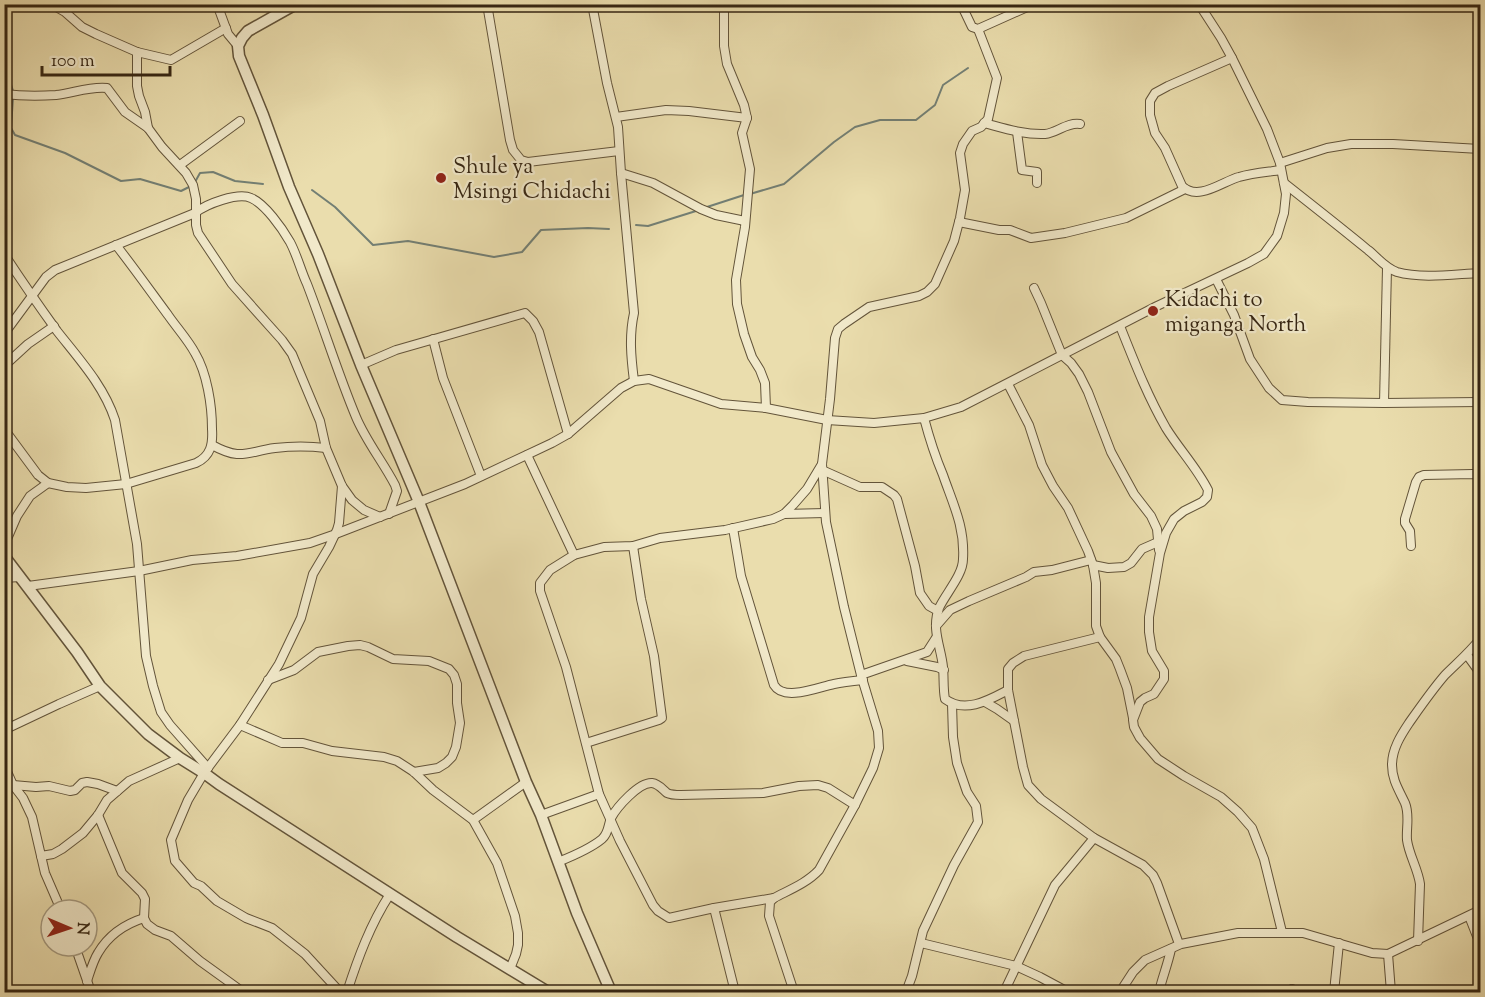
<svg xmlns="http://www.w3.org/2000/svg" width="1485" height="997" font-family="'Sorts Mill Goudy',serif">
<style>
.lines{fill:none;stroke-linecap:round;stroke-linejoin:round}
.stream{stroke:#737f74;stroke-width:2}
.minor-casing{stroke:#63543a;stroke-width:10}
.tertiary-casing{stroke:#63543a;stroke-width:13}
.minor{stroke:#f1e9ca;stroke-width:8}
.tertiary{stroke:#f1e9ca;stroke-width:10}
.poi-dot{fill:#8f2418;stroke:#f1e9ca;stroke-width:2}
.labels{text-anchor:middle;stroke-width:4.5;stroke-linejoin:round;paint-order:stroke}
.poi-label{font-size:22px;fill:#362613;stroke:#f1e9ca;text-anchor:start}
</style>
<rect width="100%" height="100%" fill="#eaddad"/>
<filter id="stains"><feTurbulence type="fractalNoise" baseFrequency=".00333" numOctaves="4"/><feColorMatrix values="0 0 0 0 .2 0 0 0 0 .09 0 0 0 0 .02 0 0 0 .5 -.17"/></filter>
<radialGradient id="worn" r=".72"><stop offset=".6" stop-color="#630" stop-opacity="0"/><stop offset="1" stop-color="#630" stop-opacity=".3"/></radialGradient>
<g class="lines">
<g class="stream">
<polyline points="4,62 13,91"/>
<polyline points="13,97 11,128 15,135 65,153 121,181 140,179 181,191 191,186"/>
<polyline points="195,182 200,173 213,172 235,181 263,184"/>
<polyline points="312,190 335,207 373,245 408,241 494,257 522,252 541,230 588,228 609,229"/>
<polyline points="750,194 784,184 834,142 855,127 880,120 916,120 935,105 943,85 968,68"/>
<polyline points="707,207 744,195"/>
<polyline points="636,225 648,226 696,211"/>
</g>
<defs>
<g id="minor">
<polyline points="51,4 65,12 82,27 96,34 137,52 171,60 226,28"/>
<polyline points="217,4 228,34 238,46"/>
<polyline points="487,4 510,140 513,150 521,160 528,162 619,151"/>
<path d="M592,4L607,83L618,127L621,173L634,313C629,336 631,357 634,381"/>
<polyline points="724,4 724,46 727,64 744,105 747,118 742,133 750,169 745,227 736,280 737,304 744,334 752,357 760,370 765,383 766,408"/>
<polyline points="961,4 972,27 978,29 1034,4"/>
<polyline points="137,52 137,86 139,96 145,112 148,128"/>
<path d="M1232,58L1168,86L1155,93L1150,101V115L1155,133L1165,148L1182,186C1198,202 1223,181 1239,177C1253,173 1268,172 1281,170"/>
<path d="M4,94C21,96 40,96 56,95C73,93 91,86 107,88L125,112L148,128L162,147L186,173L193,185L196,199V225L198,233L232,284L282,340L292,354L320,421L326,448L342,486L352,500L364,510L380,517"/>
<polyline points="616,117 666,110 689,111 747,118"/>
<path d="M984,123C1003,128 1024,135 1045,134C1057,133 1067,122 1080,124"/>
<polyline points="1017,132 1022,170 1037,172 1037,183"/>
<polyline points="1280,163 1327,148 1351,144 1393,144 1480,149"/>
<polyline points="180,165 240,121"/>
<polyline points="621,173 653,183 701,209 716,215 745,221"/>
<path d="M1284,183C1312,205 1340,227 1368,250C1377,257 1385,268 1397,272C1422,279 1455,274 1480,273"/>
<polyline points="959,222 999,230 1010,230 1031,238 1065,233 1126,218 1185,189"/>
<path d="M4,254C21,280 39,306 57,331C79,359 104,386 115,420L137,544L146,656L153,686L161,712L170,725L208,768"/>
<polyline points="1216,279 1234,315 1250,359 1269,388 1282,400 1308,402 1384,403 1480,402"/>
<polyline points="1034,288 1041,303 1062,355 1071,363 1079,374 1088,392 1111,452 1134,494 1151,516 1157,529 1159,550"/>
<path d="M1120,326C1134,361 1147,395 1166,428C1179,449 1197,468 1208,490L1207,497L1202,502L1184,511L1174,519L1166,533L1160,553L1149,617V632L1152,651L1164,671V679L1154,694L1145,698L1140,702L1133,720L1134,727L1140,738L1158,759L1184,776L1221,797L1238,812L1252,828L1264,859L1282,932"/>
<path d="M4,334L46,277L55,270L195,213C206,204 238,192 251,198C265,204 282,228 290,242C297,255 301,271 307,284C324,328 338,374 356,417C366,441 383,462 395,485L397,491L389,514"/>
<polyline points="433,339 443,378 481,476"/>
<polyline points="361,365 396,350 525,313 533,321 539,332 568,434"/>
<polyline points="4,366 28,344 54,326"/>
<polyline points="1008,384 1029,425 1042,465 1053,486 1068,508 1088,551 1093,565 1096,583 1096,626 1100,637 1116,659 1120,669 1127,688 1133,718"/>
<polyline points="1384,403 1387,268"/>
<path d="M924,418C929,437 935,456 943,475C953,504 965,527 963,559C963,575 946,593 939,608C931,629 941,647 943,667C944,678 943,689 945,699C965,714 989,700 1008,690"/>
<path d="M4,429L38,475L48,483L67,487L86,488L126,484L196,463C211,456 213,444 212,429C212,405 207,373 195,353C188,340 177,328 168,315C151,292 134,268 116,245"/>
<path d="M212,445C241,461 246,452 275,448C292,446 309,446 326,448"/>
<polyline points="527,455 574,555"/>
<polyline points="822,470 860,487 882,487 894,495 897,499 915,566 920,593 929,606 938,611"/>
<polyline points="784,514 825,513"/>
<path d="M733,528L741,576L774,685C784,702 819,687 834,684C843,682 853,681 863,680"/>
<polyline points="4,546 17,516 30,496 48,483"/>
<polyline points="1411,546 1410,531 1405,523 1405,519 1416,482 1419,477 1424,475 1473,474 1480,476"/>
<polyline points="1093,565 1108,568 1124,567 1131,563 1142,549 1158,542"/>
<polyline points="4,578 20,577"/>
<polyline points="28,586 139,571 192,560 237,556 310,543 333,535 465,484 552,443 568,434 621,388 634,381 649,379 721,404 766,408 827,420 874,423 924,418 961,407 1157,306 1248,263 1264,254 1277,236 1284,213 1286,194 1280,163 1267,129 1232,58 1221,38 1199,4"/>
<polyline points="936,626 950,610 969,601 1026,577 1034,572 1052,570 1091,560"/>
<polyline points="1100,637 1024,656 1013,663 1008,669 1008,690 1023,767 1028,785 1041,799 1094,838 1143,865 1153,875 1157,883 1179,944"/>
<polyline points="1467,655 1480,673"/>
<polyline points="907,661 937,667 944,670"/>
<polyline points="861,675 927,652 936,638"/>
<polyline points="268,680 294,670 318,652 348,646 360,645 368,647 393,659 429,661 449,669 454,675 457,684 457,703 460,723 456,747 452,757 446,763 438,768 414,772"/>
<polyline points="985,702 997,709 1014,721"/>
<polyline points="240,725 282,743 303,743 332,751 384,757 397,761 414,772 433,790 473,820 497,863 515,916 518,933 518,945 516,954 510,969"/>
<polyline points="4,730 59,704 100,686"/>
<polyline points="586,743 659,720 662,718 654,656 641,599 633,546"/>
<polyline points="4,765 13,785 23,798 32,817 45,873 61,910"/>
<polyline points="13,785 36,787 49,786 70,791 75,790 82,783 87,782 98,784 117,791"/>
<polyline points="98,815 122,873 142,893 145,899 144,918 147,924 155,930 171,936 200,961 243,992"/>
<polyline points="541,815 599,794"/>
<polyline points="473,820 526,782"/>
<polyline points="41,856 53,854 62,849 83,833 98,815 107,800 129,781 180,758"/>
<path d="M558,862C573,856 590,849 602,839C609,833 608,825 611,818C617,807 639,782 652,783C659,784 662,789 667,793C671,795 677,795 681,795L763,793L799,786L818,785L828,788L855,805"/>
<polyline points="774,898 714,908 669,918 658,911 653,905 620,841 599,794 566,667 540,591 540,583 550,570 574,555 604,547 633,546 660,538 725,530 773,519 784,514 793,505 807,489 822,464"/>
<polyline points="714,908 735,992"/>
<polyline points="1469,916 1480,944"/>
<path d="M1418,941L1420,884C1418,869 1409,855 1407,840C1406,828 1410,815 1405,803C1399,790 1392,780 1392,765C1392,749 1401,735 1409,723C1421,706 1432,690 1445,675C1457,663 1470,652 1480,639"/>
<polyline points="921,943 1016,966 1040,977 1068,992"/>
<polyline points="75,946 91,992"/>
<polyline points="1388,954 1391,992"/>
<path d="M87,981C90,972 93,961 98,953C108,936 125,924 144,918"/>
<polyline points="340,992 305,954 272,928 246,918 217,901 201,886 194,883 175,861 171,840 188,800 204,773 240,725 279,664 301,618 313,574 329,547 337,530 339,523 342,486"/>
<path d="M347,992C358,958 370,925 390,894"/>
<path d="M794,992L769,916L770,902L774,898C789,890 807,883 819,870L855,805L873,768L879,748L878,731L861,675L844,607L826,522L822,464L830,399L835,338L838,329L844,324L869,307L919,296L927,292L935,284L954,241L960,218L965,190L960,153L963,144L972,131L981,127L988,119L997,78L978,29"/>
<polyline points="906,992 912,976 923,931 954,865 978,822 976,806 967,792 957,763 953,737 952,704"/>
<polyline points="1004,992 1055,885 1094,838"/>
<polyline points="1120,992 1133,972 1145,960 1181,944 1238,933 1303,933 1372,953 1388,954 1480,910"/>
<path d="M1159,992C1162,978 1168,964 1171,949"/>
<polyline points="1290,992 1292,989"/>
<polyline points="1334,992 1339,943"/>
</g>
<g id="tertiary">
<polyline points="296,4 248,31 242,38 238,46 239,56 263,115 289,187 318,254 361,365 419,502 526,782 541,815 577,913 611,992"/>
<polyline points="4,556 77,652 100,686 148,734 180,758 204,773 219,784 457,937 548,992"/>
</g>
</defs>
<use href="#minor" class="minor-casing"/>
<use href="#tertiary" class="tertiary-casing"/>
<use href="#minor" class="minor"/>
<use href="#tertiary" class="tertiary"/>
</g>
<g class="poi-dot">
<circle cx="441" cy="178" r="6"/>
<circle cx="1153" cy="311" r="6"/>
</g>
<g class="labels">
<g class="poi-label">
<text x="453" y="173">Shule ya<tspan x="453" dy="25">Msingi Chidachi</tspan></text>
<text x="1165" y="306">Kidachi to<tspan x="1165" dy="25">miganga North</tspan></text>
</g>
</g>
<rect width="1485" height="997" fill="none" stroke="#eaddad" stroke-width="24"/>
<rect x="6" y="6" width="1473" height="985" fill="none" stroke="#362613" stroke-width="3"/>
<rect x="12" y="12" width="1461" height="973" fill="none" stroke="#362613" stroke-width="1.5"/>
<g transform="translate(69 928) rotate(92)"><circle r="28" fill="#f1e9ca" stroke="#a69b81" stroke-width="1.5"/>
<path d="M0-4.5L10 22L0 15L-10 22Z" fill="#8f2418"/>
<text y="-9" font-size="16" font-weight="bold" text-anchor="middle" fill="#362613">N</text>
</g>
<path d="M42 66v9h128v-9" fill="none" stroke="#362613" stroke-width="3"/>
<text x="51" y="66" font-size="18" fill="#362613" stroke="#f1e9ca" stroke-width="4.5" paint-order="stroke">100 m</text>
<rect width="100%" height="100%" filter="url(#stains)"/>
<rect width="100%" height="100%" fill="url(#worn)"/>
</svg>
